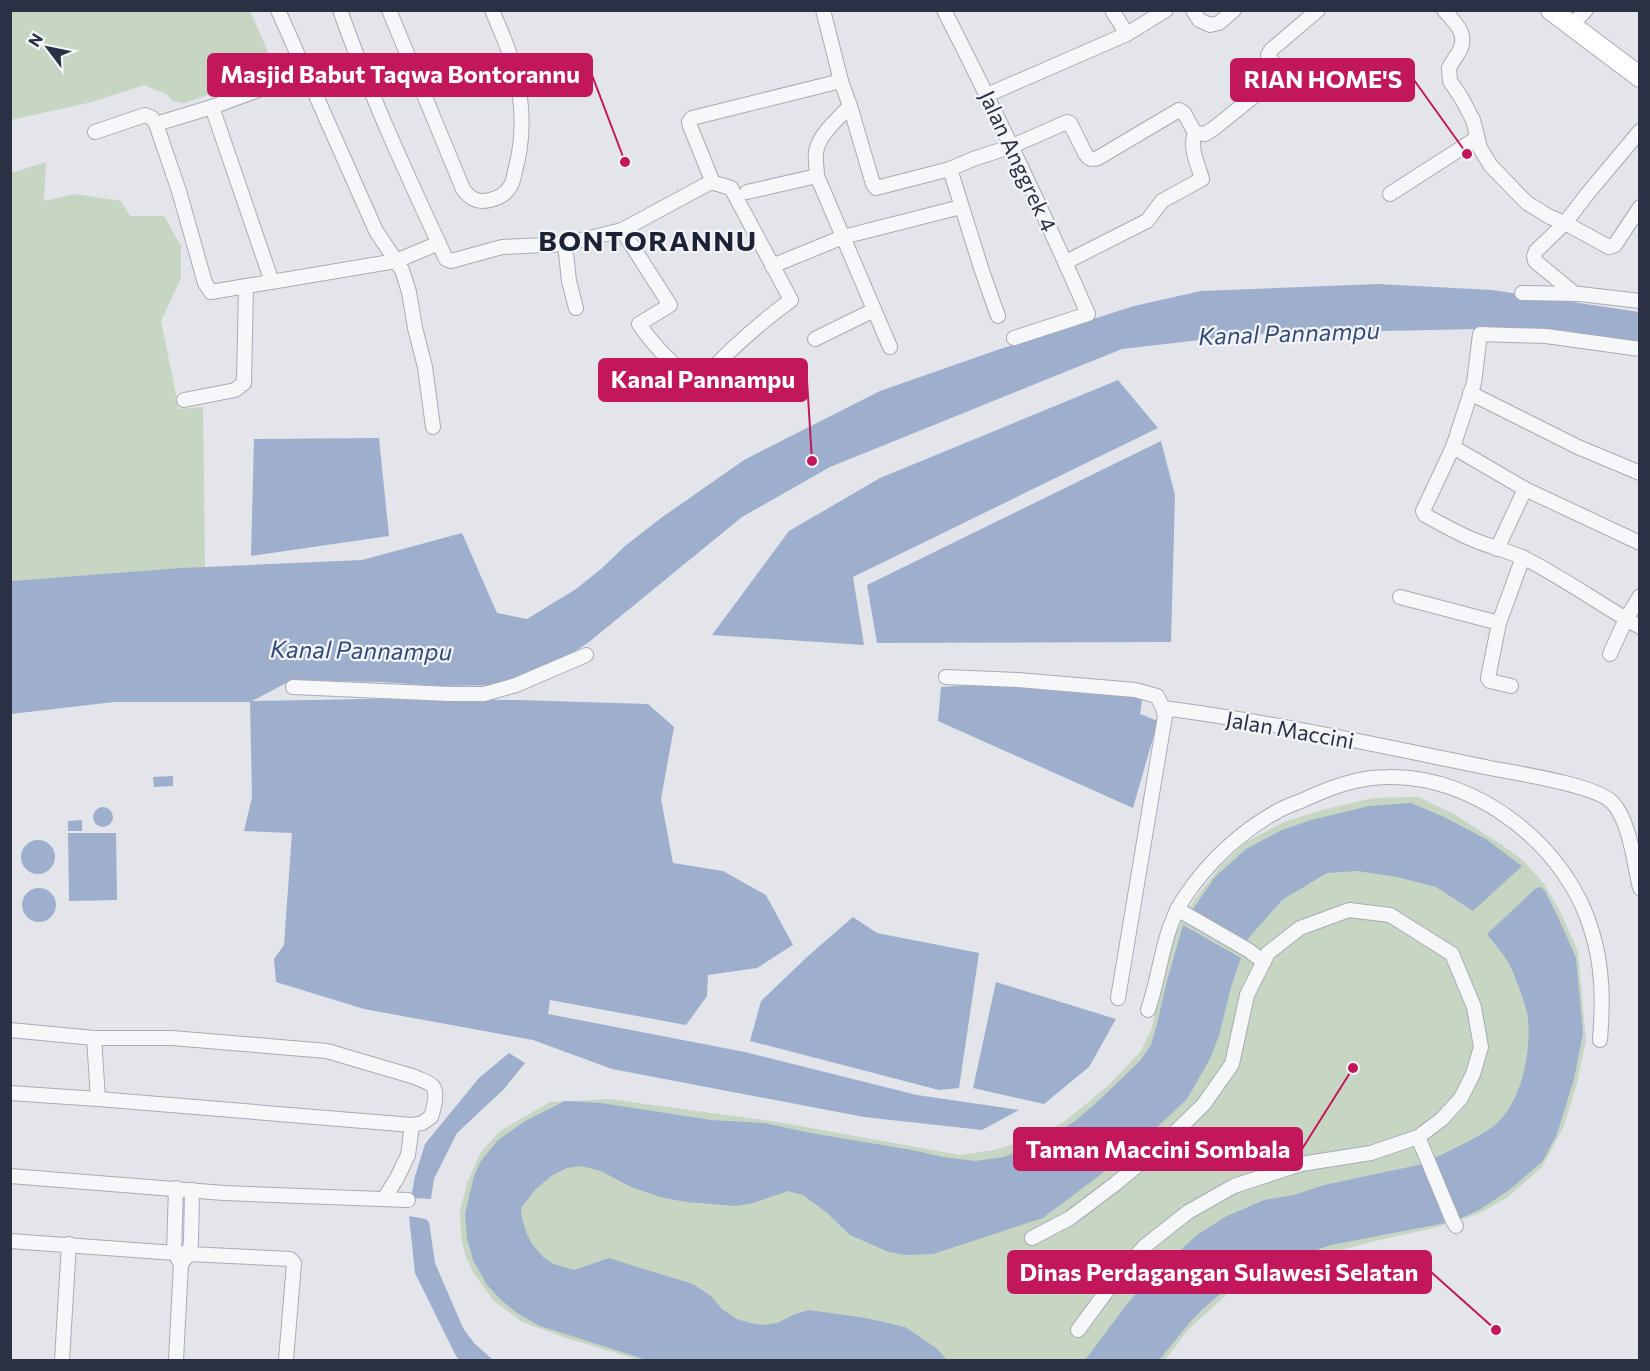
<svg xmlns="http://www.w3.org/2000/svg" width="1650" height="1371" font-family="Commissioner,sans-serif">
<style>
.green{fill:#c6d6c3}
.water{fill:#9dafcd}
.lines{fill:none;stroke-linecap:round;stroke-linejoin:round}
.street-casing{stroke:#a8abb6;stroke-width:16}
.secondary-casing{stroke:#a8abb6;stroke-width:22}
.street{stroke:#f6f7f9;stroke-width:14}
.secondary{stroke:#fff;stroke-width:20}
.labels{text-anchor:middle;stroke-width:4.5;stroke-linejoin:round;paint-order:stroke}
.street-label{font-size:22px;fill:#2a3145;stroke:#f3f5f8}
.water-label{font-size:24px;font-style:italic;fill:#324b7b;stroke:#f3f5f8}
.district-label{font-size:28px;font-weight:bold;letter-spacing:1.5px;fill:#1c2235;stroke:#f3f5f8}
.leader{fill:none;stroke:#c2185b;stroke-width:2}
.callout-dot{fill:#c2185b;stroke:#f3f5f8;stroke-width:2}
.callout{fill:#c2185b;stroke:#c2185b;stroke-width:2}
.callout-label{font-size:24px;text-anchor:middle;font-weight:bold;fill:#fff}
</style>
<rect width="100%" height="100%" fill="#e3e5eb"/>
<g class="green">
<polygon points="10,11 250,11 277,72 184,103 173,101 166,94 144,85 92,102 11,120"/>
<polygon points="46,162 44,201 75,194 121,201 130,216 164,216 181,246 181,278 161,321 179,409 203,407 205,567 11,581 11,173"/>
<polygon points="1418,797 1452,813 1502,845 1524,861 1544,884 1561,913 1578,952 1586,1040 1576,1087 1564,1126 1542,1167 1508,1197 1478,1214 1434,1228 1375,1241 1298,1262 1237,1285 1188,1330 1165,1360 639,1360 566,1338 522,1322 494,1301 474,1274 465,1255 461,1235 460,1211 467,1183 481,1152 500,1131 550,1102 609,1099 772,1121 960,1155 994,1150 1036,1137 1065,1121 1109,1085 1141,1051 1152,1027 1164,970 1178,927 1195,899 1221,866 1246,842 1284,822 1322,810 1373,798"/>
</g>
<g class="water">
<polygon points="1378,284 1492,290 1639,312 1639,344 1569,331 1477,329 1252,334 1122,349 830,467 742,517 589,642 564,659 499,685 441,686 380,682 292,680 252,701 368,699 517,700 648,704 674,727 661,799 673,863 723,871 766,895 793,945 757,968 708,975 707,996 686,1025 550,1000 548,1014 745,1052 917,1095 1019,1110 982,1130 864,1117 612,1069 533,1040 364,1009 276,982 274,959 284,945 292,833 244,831 252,797 250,702 114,702 11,714 11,581 181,568 362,560 462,533 497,613 527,619 576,589 601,569 625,546 661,518 744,460 880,391 1003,348 1134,306 1201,291"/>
<polygon points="1118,380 1158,428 853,577 864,645 712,635 789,531 880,478"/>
<polygon points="379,438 389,536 251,556 254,439"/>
<polygon points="1161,441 1175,495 1171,642 877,643 867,585"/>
<polygon points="1017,682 1143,693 1140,714 1158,721 1133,808 938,721 941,687"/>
<polygon points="173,776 173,786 154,787 153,777"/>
<polygon points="1411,803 1444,817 1486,839 1522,866 1473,911 1436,887 1397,877 1358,871 1327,873 1282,900 1246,941 1193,909 1215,877 1246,849 1282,830 1311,820 1369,806"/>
<circle cx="103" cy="817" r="10"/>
<polygon points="82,820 82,831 68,831 68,821"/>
<polygon points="68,833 116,833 117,900 69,901"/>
<circle cx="38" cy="857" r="17"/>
<path d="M1541,887L1545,891L1558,917L1576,958L1583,1033L1574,1079L1557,1134L1543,1161L1508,1191L1479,1210L1457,1220L1433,1159C1450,1150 1483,1136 1497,1123C1522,1100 1531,1053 1528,1020C1528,1010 1516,978 1511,968C1506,956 1495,945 1487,934L1536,888Z"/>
<circle cx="39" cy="905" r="17"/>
<polygon points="853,917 877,933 979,953 959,1088 939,1090 750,1041 761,1001 807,957"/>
<polygon points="1183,925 1241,958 1231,987 1219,1036 1210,1059 1187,1099 1133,1150 1043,1218 933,1254 906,1255 889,1252 850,1235 826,1212 803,1195 788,1191 753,1203 736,1206 686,1202 660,1197 631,1187 601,1171 581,1166 567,1168 551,1176 535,1190 521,1208 522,1218 526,1232 532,1244 544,1258 554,1264 574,1270 609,1258 634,1266 693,1284 711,1296 722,1309 737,1319 750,1323 763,1325 777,1323 795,1314 809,1310 866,1318 905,1327 936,1348 947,1360 647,1360 540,1326 517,1313 501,1300 487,1285 473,1260 467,1239 465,1214 474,1176 481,1161 498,1140 525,1121 565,1101 601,1103 711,1120 764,1123 811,1133 912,1150 943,1157 975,1161 1004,1157 1044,1140 1075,1121 1095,1104 1140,1061 1151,1045 1157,1024 1167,981"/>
<polygon points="996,982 1116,1019 1089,1067 1044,1104 973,1088"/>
<polygon points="509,1053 525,1063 503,1090 457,1133 434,1179 431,1199 411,1198 415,1176 425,1144 479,1078"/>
<polygon points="1423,1164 1445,1223 1331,1245 1256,1271 1234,1282 1203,1309 1191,1321 1159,1360 1085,1360 1127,1304 1147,1281 1197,1235 1225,1217 1264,1200 1294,1195 1324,1185"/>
<polygon points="409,1216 426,1219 429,1222 435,1263 463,1328 474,1343 493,1360 459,1360 455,1354 415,1273"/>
</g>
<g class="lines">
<defs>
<g id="street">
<polyline points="278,10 376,231 402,270 409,292 415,328 425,367 433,427"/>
<path d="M340,10C370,95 408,177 446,259L451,261L502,247L565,244L622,230L711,182V178L690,126L689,122L692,118L841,81"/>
<path d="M389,10L463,189C470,199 478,203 490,200C498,198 505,195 509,188C513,184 514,177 515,171C524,139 523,103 515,71C510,50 500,30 492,10"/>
<polyline points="823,10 841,81 850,106 873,184 876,188 880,187 950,169 982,271 998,316"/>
<path d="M944,10C995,110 1043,211 1088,314L1014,338"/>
<polyline points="1114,10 1113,12 1127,34"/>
<polyline points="1193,10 1199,20 1210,25 1219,23 1234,10"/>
<path d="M1444,10C1455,23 1469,34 1459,52C1456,57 1452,62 1449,68L1450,81L1462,99L1473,120L1480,148L1491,166L1527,203L1550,217L1565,223L1609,247L1615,245L1640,207"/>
<polyline points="1571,26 1586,10"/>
<polyline points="987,95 1127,34 1166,10"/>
<path d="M850,106C838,119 819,134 816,152C815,159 817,168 817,176L890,347"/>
<polyline points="212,107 272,282"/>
<polyline points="156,124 179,191 205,283 211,292 396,261 439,243"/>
<polyline points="95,132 145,115 152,118 156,124 212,107 305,73"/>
<path d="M950,169L973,159L1010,147L1067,122L1070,123L1085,153C1089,159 1091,160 1098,158L1179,110L1184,113L1195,133L1205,134L1213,129L1273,81L1278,70L1268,55L1271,50L1318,10"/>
<polyline points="747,192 817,176"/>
<polyline points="1390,194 1477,138"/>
<path d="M622,230L670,305L639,324C656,349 674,367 699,383C727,352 757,325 791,300L731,188L711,182"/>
<polyline points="565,244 569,281 576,308"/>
<path d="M1066,262L1147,221L1162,201L1202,179C1198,165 1189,147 1195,133"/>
<polyline points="772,266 843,237 961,207"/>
<polyline points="1522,293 1580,294 1640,301"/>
<polyline points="1575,294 1535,261 1534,256 1536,251 1565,223 1588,193 1640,131"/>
<polyline points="815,339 874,310"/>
<path d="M1640,349L1546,336L1480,334L1474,383L1453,447L1423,511L1425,515C1441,524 1457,533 1474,540C1491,547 1509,551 1526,559C1565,579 1601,605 1640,627"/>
<polyline points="1470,393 1578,447 1640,473"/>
<polyline points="184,400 235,390 244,383 246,286"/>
<polyline points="1453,447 1525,489 1640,543"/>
<polyline points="1497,549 1525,489"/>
<polyline points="1400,597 1499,623"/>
<polyline points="1610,654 1626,619 1640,596"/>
<polyline points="946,677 1018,680 1135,690 1157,696 1163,708"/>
<polyline points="1511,686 1490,681 1488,678 1499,623 1523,557"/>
<polyline points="293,687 450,694 484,694 516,685 586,655"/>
<polyline points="1177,909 1248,950 1264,962"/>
<path d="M1118,998L1165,716L1163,708C1273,722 1382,746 1490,768C1516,773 1595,785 1612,802C1630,821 1634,863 1640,888"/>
<path d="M1148,1010C1161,973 1162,932 1184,898C1207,863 1240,832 1276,812C1284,807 1293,804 1301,801C1329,788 1357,777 1388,777C1477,775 1568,847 1592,932C1603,967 1603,1003 1600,1040"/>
<polyline points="10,1030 94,1038 98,1099 10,1093"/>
<path d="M94,1038H172L327,1051L415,1077C430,1084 437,1083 435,1101C434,1107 433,1111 431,1117L422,1123L412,1125L98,1099"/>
<polyline points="1418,1137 1453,1221 1456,1226"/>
<polyline points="10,1176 224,1193 408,1200"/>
<polyline points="176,1188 174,1252 181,1264 189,1254 191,1242 192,1190"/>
<polyline points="384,1199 397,1178 408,1155 412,1125"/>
<polyline points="1032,1238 1070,1218 1115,1184 1162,1145 1204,1104 1232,1064 1247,995 1268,953 1300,928 1349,910 1390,915 1452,954 1474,1007 1481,1047 1473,1074 1461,1098 1442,1119 1418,1137 1371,1153 1301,1164 1234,1186 1188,1212 1145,1246 1120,1273 1078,1330"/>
<polyline points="10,1241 189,1254 290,1259 294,1263 286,1360"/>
<polyline points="62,1360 69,1244"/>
<polyline points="176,1360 181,1264"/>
</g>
<polyline id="secondary" points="1551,10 1640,77"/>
</defs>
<use href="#street" class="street-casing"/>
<use href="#secondary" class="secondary-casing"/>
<use href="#street" class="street"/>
<use href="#secondary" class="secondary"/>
</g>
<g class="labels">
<g class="street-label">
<text transform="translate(1018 161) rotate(65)" y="8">Jalan Anggrek 4</text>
<text transform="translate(1290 730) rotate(10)" y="8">Jalan Maccini</text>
</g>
<g class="water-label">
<text transform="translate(1289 334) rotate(-2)" y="8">Kanal Pannampu</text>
<text transform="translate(361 651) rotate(1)" y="8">Kanal Pannampu</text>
</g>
<g class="district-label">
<text x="648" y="251">BONTORANNU</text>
</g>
</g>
<path class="leader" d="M625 162L592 75M1467 154L1414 80M812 461L807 380M1353 1068L1302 1149M1496 1330L1431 1272"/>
<g class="callout-dot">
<circle cx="625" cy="162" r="6"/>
<circle cx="1467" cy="154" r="6"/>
<circle cx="812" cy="461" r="6"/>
<circle cx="1353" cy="1068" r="6"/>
<circle cx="1496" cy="1330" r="6"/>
</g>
<g class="callout">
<rect x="208" y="54" width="384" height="42" rx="6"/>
<rect x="1231" y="59" width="183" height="42" rx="6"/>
<rect x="599" y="359" width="208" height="42" rx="6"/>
<rect x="1014" y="1128" width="288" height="42" rx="6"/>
<rect x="1008" y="1251" width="423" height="42" rx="6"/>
</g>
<g class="callout-label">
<text x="400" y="83">Masjid Babut Taqwa Bontorannu</text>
<text x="1323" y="88">RIAN HOME'S</text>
<text x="703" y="388">Kanal Pannampu</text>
<text x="1158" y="1158">Taman Maccini Sombala</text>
<text x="1219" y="1281">Dinas Perdagangan Sulawesi Selatan</text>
</g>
<rect width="1650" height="1371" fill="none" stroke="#2a3145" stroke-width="24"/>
<g transform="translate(48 48) rotate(302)" stroke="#f3f5f8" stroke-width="4.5" paint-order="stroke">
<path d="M0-4.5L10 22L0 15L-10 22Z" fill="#2a3145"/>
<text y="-9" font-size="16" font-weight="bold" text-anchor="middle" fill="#2a3145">N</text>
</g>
</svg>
